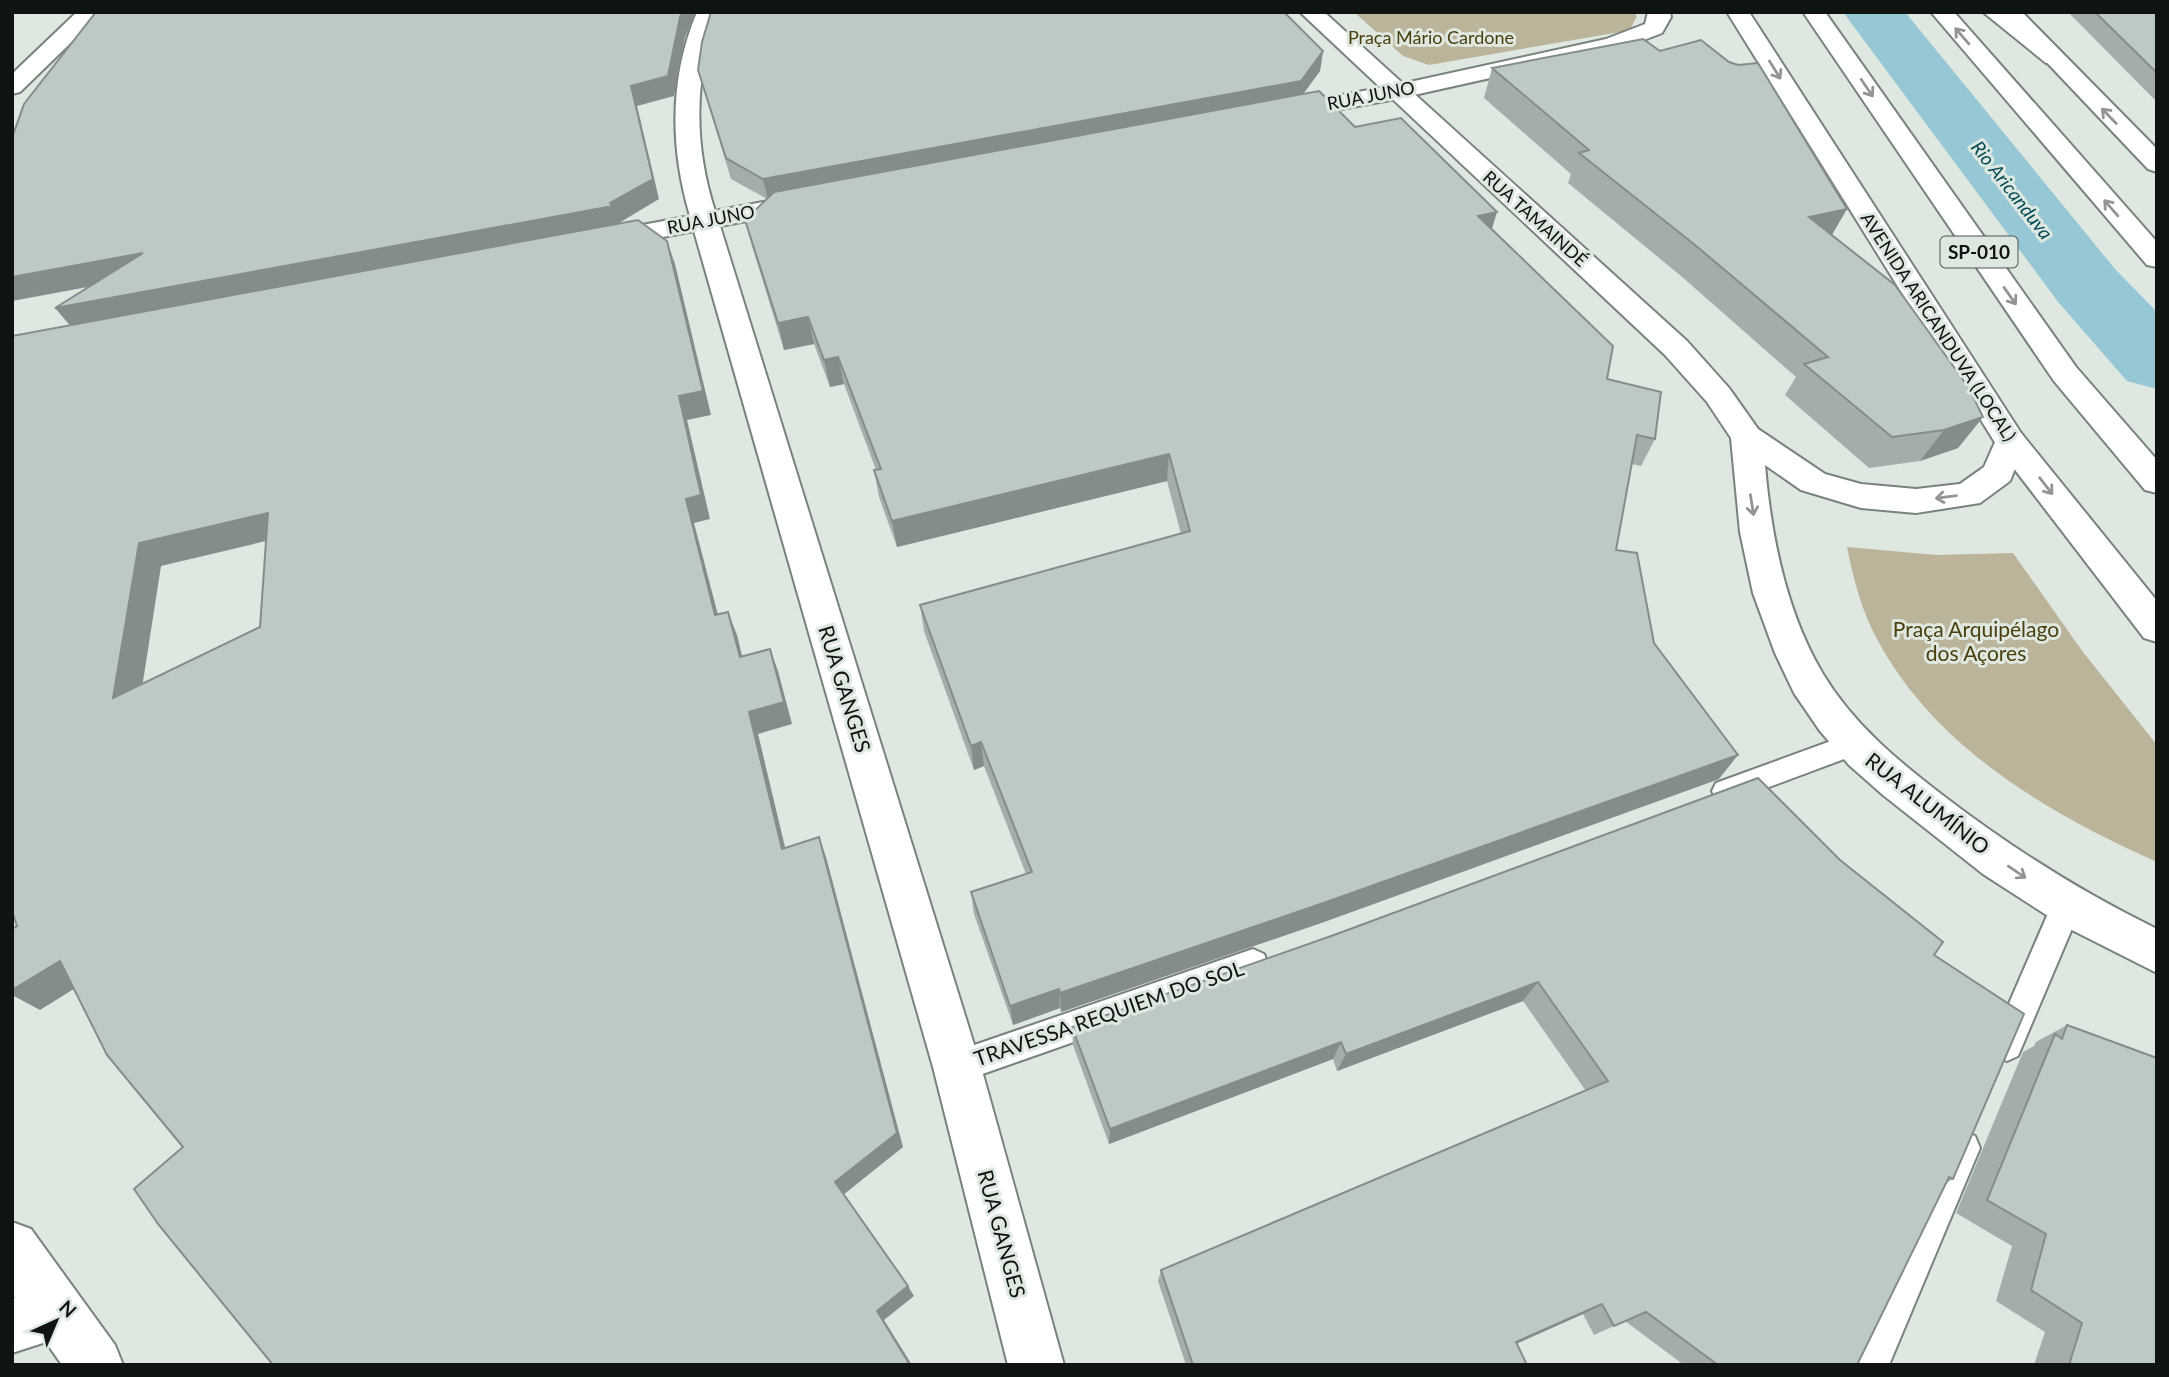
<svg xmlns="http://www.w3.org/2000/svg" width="2169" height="1377" font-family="Lato,sans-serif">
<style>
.green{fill:#bcb49a}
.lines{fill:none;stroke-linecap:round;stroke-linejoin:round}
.river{fill:#96c7d4;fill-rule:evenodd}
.service-casing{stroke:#79827c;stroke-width:4}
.minor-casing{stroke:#79827c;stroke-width:4}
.tertiary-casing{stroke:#79827c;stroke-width:4}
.secondary-casing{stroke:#79827c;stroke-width:4}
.trunk-casing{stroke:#79827c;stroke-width:4}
.service{fill:#fff;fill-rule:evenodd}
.minor{fill:#fff;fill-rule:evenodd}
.tertiary{fill:#fff;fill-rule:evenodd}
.secondary{fill:#fff;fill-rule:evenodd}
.trunk{fill:#fff;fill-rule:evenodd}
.wall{fill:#a3adab}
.shaded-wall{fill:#848d8b}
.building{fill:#bdc9c7;stroke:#848d8b;stroke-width:2;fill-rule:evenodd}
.oneway{stroke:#939594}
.labels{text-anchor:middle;stroke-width:6;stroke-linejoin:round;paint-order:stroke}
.far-park-label{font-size:18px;fill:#4b3e0c;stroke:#dee8e1}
.far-street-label{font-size:18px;fill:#101411;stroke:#dee8e1}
.far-water-label{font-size:19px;font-style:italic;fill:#004a58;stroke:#dee8e1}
.shield{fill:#dee8e1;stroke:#4e544f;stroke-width:2}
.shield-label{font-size:19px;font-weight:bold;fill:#101411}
.park-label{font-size:21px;fill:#4b3e0c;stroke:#dee8e1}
.street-label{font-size:21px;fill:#101411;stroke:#dee8e1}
</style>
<rect width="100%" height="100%" fill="#dee8e1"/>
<g class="green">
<polygon points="1354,12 1634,12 1637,16 1631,28 1620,32 1429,65 1403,56"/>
<path d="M1847,547L1937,555L2013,553L2083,652L2157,745V862C2049,814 1934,747 1877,639C1862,612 1853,578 1847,547Z"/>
</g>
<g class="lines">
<polygon class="river" points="1843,12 1905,12 2115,269 2157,312 2157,389 2127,381 2059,303"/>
<defs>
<g id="service">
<polygon points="1853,733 1863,736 1867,744 1863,752 1726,803 1716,799 1712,791 1716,783"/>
<polygon points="2067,891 2078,895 2082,905 2018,1056 2007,1061 1996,1056 1991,1045 2056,895"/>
<polygon points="1253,949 1264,954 1268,964 1264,974 1253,979 957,1083 945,1078 941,1067 945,1056 957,1051"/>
<polygon points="1963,1131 1975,1136 1980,1148 1889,1365 1851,1365 1951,1136"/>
</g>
<g id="minor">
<polygon points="77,12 141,12 149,14 152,19 149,24 141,26 88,26 20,92 12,94 12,74"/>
<path d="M697,12H719C693,77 694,146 715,211L806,194L815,196L819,202L815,208L806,210L720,226L981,1067L1064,1365H1008L933,1067L694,231L600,249L590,247L586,241L590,235L600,233L690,216C670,148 669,78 697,12Z"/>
<polygon points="1648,12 1670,12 1671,17 1662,33 1621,49 1396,99 1281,120 1272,118 1269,113 1272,108 1281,106 1396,85 1606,39 1645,24"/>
<polygon points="12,1222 31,1229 115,1345 123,1365 62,1365 46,1342 12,1353 12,1299 15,1298 12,1294"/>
</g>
<path id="tertiary" d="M1300,12H1324L1687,341L1729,388L1758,429L1825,474L1861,484L1916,489L1960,484L1984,467L1999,433L2010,430L2021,433L2026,441L2010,481L1980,503L1916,513L1861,508L1801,490L1765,465C1771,536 1786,612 1823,674C1853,724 1899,762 1945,797C2012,848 2081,892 2157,929V973L2062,925L1983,874L1883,795L1849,765L1820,731L1794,693L1775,653L1753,593L1740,532L1731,438L1707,402L1665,355Z"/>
<g id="secondary">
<polygon points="1727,12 1749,12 2021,433 2157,601 2157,642 2144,638 1999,449"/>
<polygon points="1999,12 2022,12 2157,149 2157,172 2148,169"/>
</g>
<g id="trunk">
<polygon points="1803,12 1825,12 2076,367 2157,460 2157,493 2145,490 2054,381"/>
<polygon points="1931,12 1954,12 2157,242 2157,267 2147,265"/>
<polygon points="1983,12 2008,12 2065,58 2062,63 2046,63"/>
</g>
</defs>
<use href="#service" class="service-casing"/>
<use href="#minor" class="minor-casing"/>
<use href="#tertiary" class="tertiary-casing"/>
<use href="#secondary" class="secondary-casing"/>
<use href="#trunk" class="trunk-casing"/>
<use href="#service" class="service"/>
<use href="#minor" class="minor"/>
<use href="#tertiary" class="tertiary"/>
<use href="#secondary" class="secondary"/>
<use href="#trunk" class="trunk"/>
</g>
<g class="wall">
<polygon points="2068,12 2157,12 2157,102"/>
<polygon points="1323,51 1320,71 1303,94 1355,127 1492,230 1607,379 1655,439 1641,466 1632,464 1616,550 1654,643 1719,779 1324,922 1061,1012 1060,1008 1013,1025 974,914 971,892 1026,874 984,766 974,770 924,631 920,605 1181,534 1167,481 897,547 879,497 874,470 876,470 844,384 830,387 814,344 784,350 752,246 745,220 767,199 731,179 698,70"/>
<polygon points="1492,68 1832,235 1983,417 1958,448 1920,461 1869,468 1785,395 1796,377 1681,276 1568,183 1571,174 1484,98"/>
<polygon points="1334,935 1934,955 1953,1179 1946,1183 1857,1365 1684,1365 1625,1321 1594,1335 1583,1314 1516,1344 1527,1365 1186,1365 1158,1281 1161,1270 1586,1091 1523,1001 1337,1071 1333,1059 1109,1144 1073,1045 1072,1027"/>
<polygon points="2067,1025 2157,1365 2034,1365 2045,1332 1996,1301 2012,1246 1956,1213 2023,1052 2034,1046 2036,1042"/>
</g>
<g class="shaded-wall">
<polygon points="682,12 696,12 685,37 674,96 637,106 659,199 619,223 621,226 73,329 55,308 610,203 631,86 680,17"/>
<polygon points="1323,51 1320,71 1298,101 768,199 763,179"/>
<polygon points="1847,209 1829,240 1809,217"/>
<polygon points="1497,212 1489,239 1478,216"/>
<polygon points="667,241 675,264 711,415 687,420 710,519 694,523 724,638 715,615 686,499"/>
<polygon points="143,253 158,274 12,301 12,277"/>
<polygon points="808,317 814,344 784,350 778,323"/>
<polygon points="838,357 844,384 830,387 824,360"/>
<polygon points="1983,417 1958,448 1920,461 1944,430"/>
<polygon points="1169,454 1167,481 897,547 892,521"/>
<polygon points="268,513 287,536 161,566 137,720 113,698 139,543"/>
<polygon points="728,612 737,635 748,680 740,657"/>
<polygon points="770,649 778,671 792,724 758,734 790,868 782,849 749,712"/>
<polygon points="981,742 984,766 974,770 971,746"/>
<polygon points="1738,755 1719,779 1324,922 1061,1012 1060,993"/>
<polygon points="819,837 826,857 903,1147 843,1195 835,1182"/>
<polygon points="60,961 90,979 40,1010 12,995 12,990"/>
<polygon points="1538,982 1523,1001 1337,1071 1346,1054"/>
<polygon points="1059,989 1060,1008 1013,1025 1010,1006"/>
<polygon points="1341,1042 1333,1059 1109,1144 1110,1129"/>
<polygon points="908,1286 914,1296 884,1320 912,1365 910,1365 877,1311"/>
<polygon points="1602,1304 1583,1314 1500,1351 1516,1342"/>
</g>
<g class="building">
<polygon points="96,12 682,12 680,17 668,76 631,86 653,179 610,203 613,206 55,308 143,253 12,277 12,138 24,104"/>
<polygon points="711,12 1284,12 1323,51 1301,81 763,179 726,158 698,70 702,42"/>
<polygon points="2095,12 2157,12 2157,73"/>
<polygon points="1643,39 1660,51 1701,40 1729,62 1738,65 1758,63 1847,209 1809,217 1895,285 1969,388 1983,417 1944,430 1892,437 1804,364 1828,357 1695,245 1579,153 1589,150 1492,68"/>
<polygon points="1319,91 1355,127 1401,118 1497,212 1478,216 1613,346 1607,379 1661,392 1655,439 1637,435 1616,550 1637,553 1654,643 1738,755 1332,900 1060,993 1059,989 1010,1006 971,892 1032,872 981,742 971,746 920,605 1190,531 1169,454 892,521 874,470 881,469 838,357 824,360 808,317 778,323 745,220 774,192"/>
<path d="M638,220L667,241L703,391L679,396L701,495L686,499L715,615L728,612L740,657L770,649L784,702L749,712L782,849L819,837L897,1133L835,1182L908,1286L877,1311L910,1365H273L158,1224L134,1189L183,1147L107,1055L60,961L12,990V929L17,926L12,911V336ZM268,513L260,627L113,698L139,543Z"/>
<polygon points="1758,778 1840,860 1943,942 1934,955 2024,1014 1953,1179 1949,1177 1857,1365 1718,1365 1646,1312 1614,1326 1602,1304 1516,1342 1527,1365 1193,1365 1161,1270 1608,1081 1538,982 1346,1054 1341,1042 1110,1129 1072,1027 1334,935"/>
<polygon points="2067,1025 2157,1058 2157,1365 2069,1365 2082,1323 2031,1290 2046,1234 1987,1200 2055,1034 2062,1039"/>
</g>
<defs><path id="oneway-shaft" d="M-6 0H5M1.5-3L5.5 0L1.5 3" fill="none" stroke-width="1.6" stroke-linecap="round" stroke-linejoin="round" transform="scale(1.75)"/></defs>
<g class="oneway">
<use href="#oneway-shaft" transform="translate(1962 36) rotate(-131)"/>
<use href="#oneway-shaft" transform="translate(1775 70) rotate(58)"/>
<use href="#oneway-shaft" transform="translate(1867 88) rotate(56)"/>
<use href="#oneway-shaft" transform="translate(2109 116) rotate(-134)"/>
<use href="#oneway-shaft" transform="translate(2111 208) rotate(-131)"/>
<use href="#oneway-shaft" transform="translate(2010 296) rotate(55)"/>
<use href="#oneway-shaft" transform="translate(2046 486) rotate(52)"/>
<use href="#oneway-shaft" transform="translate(1946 497) rotate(173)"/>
<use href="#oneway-shaft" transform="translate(1752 505) rotate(81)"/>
<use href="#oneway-shaft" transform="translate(2017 872) rotate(34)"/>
</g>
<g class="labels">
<g class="far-park-label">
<text x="1431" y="44">Praça Mário Cardone</text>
</g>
<g class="far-street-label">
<text transform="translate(1371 96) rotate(-11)" y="6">RUA JUNO</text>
<text transform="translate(1535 219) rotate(42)" y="6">RUA TAMAINDÉ</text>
<text transform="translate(711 220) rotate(-11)" y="6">RUA JUNO</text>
<text transform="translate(1938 327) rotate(57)" y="6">AVENIDA ARICANDUVA (LOCAL)</text>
</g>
<g class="far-water-label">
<text transform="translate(2012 190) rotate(52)" y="7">Rio Aricanduva</text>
</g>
<rect class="shield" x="1940.5" y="236.5" width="77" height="31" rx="5"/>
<g class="shield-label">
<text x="1979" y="259">SP-010</text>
</g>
<g class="park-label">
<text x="1976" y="637">Praça Arquipélago<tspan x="1976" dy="24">dos Açores</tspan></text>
</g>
<g class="street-label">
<text transform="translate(844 689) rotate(73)" y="7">RUA GANGES</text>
<text transform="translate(1927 804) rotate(38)" y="7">RUA ALUMÍNIO</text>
<text transform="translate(1109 1014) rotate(-19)" y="7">TRAVESSA REQUIEM DO SOL</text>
<text transform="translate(1001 1234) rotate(75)" y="7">RUA GANGES</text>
</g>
</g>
<rect width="2169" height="1377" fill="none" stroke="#101411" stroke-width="28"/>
<g transform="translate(56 1321) rotate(44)" stroke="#dee8e1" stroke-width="5" paint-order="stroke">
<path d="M0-5L12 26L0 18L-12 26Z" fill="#101411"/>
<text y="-10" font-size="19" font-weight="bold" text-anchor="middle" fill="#101411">N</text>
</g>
</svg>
